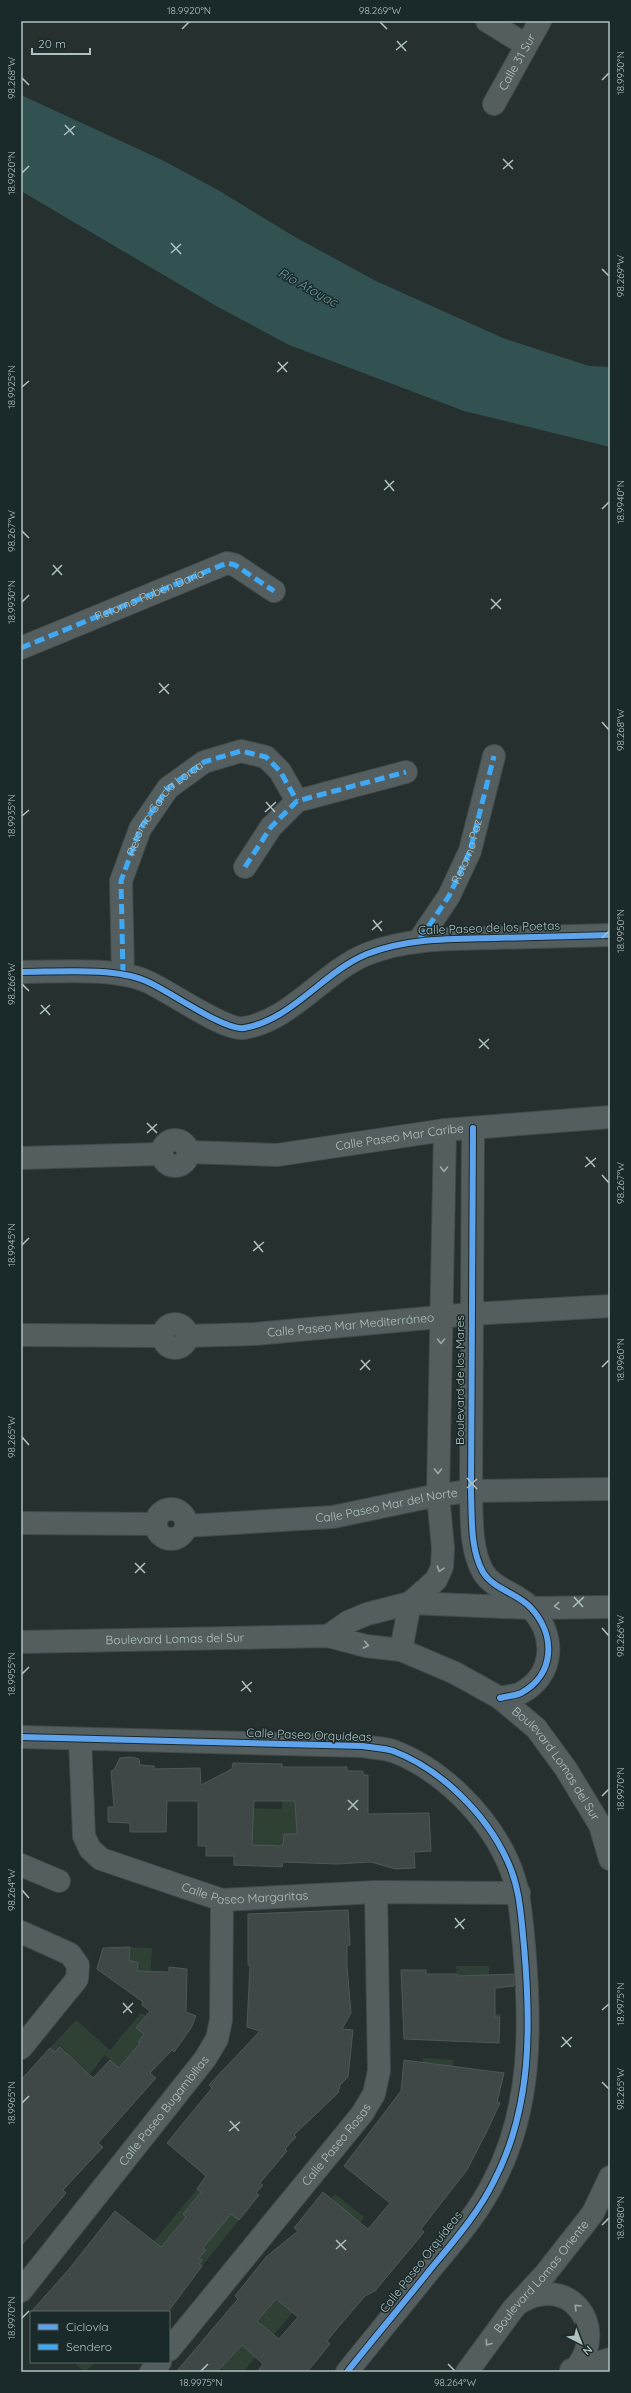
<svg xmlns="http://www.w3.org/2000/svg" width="631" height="2393" font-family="Quicksand,sans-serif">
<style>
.green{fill:#2f4035}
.water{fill:#325251}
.building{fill:#3f4847;stroke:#4d5857;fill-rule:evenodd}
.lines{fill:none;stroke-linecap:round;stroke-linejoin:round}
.minor-casing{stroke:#434b4a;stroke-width:24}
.minor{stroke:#555e5e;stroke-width:22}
.quiet{stroke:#3fa9f5;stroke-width:5;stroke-dasharray:10 5;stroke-linecap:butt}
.cycleway-casing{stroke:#1a2929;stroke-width:8}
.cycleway{stroke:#60a3ed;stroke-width:6}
.oneway{stroke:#98a9a8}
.ticks{fill:none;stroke:#afc2c1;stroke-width:1.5}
.labels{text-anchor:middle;stroke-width:3;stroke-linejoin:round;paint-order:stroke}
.street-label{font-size:12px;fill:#afc2c1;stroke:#1a2929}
.water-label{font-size:13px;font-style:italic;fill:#6b9e9b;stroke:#1a2929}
.neatline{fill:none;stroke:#afc2c1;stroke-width:1.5}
.ticks-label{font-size:10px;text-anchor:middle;fill:#afc2c1}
</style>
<rect width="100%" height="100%" fill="#25302f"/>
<g class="green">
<polygon points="282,1801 298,1802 311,1823 296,1824 297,1834 284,1834 283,1846 252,1845 253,1822 198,1821 198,1807 282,1809"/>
<polygon points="130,1947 152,1948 150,1978 136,1973 138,1963 129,1960"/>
<polygon points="456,1966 489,1966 489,1977 482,1978 481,1975 466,1976 467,2003 457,2012 501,2014 500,2017 463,2016 440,2002 457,1974"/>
<polygon points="141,2013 146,2016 137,2028 144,2034 138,2042 152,2053 137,2047 119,2068 105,2055 90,2074 69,2055 60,2059 67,2052 61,2046 55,2052 50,2048 76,2020 110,2050"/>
<polygon points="423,2058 454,2060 453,2066 462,2067 458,2089 420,2081"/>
<polygon points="197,2189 201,2192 183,2214 196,2225 231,2214 239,2220 202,2266 199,2264 202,2260 199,2258 205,2250 159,2250 124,2253 141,2231 154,2241"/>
<polygon points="335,2194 364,2217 348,2238 338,2239 306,2213 310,2207 318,2214"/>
<polygon points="276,2299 293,2312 243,2372 225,2372 206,2354 244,2304 260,2318"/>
<polygon points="74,2362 93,2362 94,2365 84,2372"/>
</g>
<polygon class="water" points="21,95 162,160 218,190 295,237 376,281 503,338 589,366 610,367 610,447 464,411 289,345 218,307 21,191"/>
<g class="building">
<path d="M131,1757L139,1759L140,1765L154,1766V1769L200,1768L201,1785L232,1769L233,1763L282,1764V1767H347V1771H363V1775H368V1814L429,1813L431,1851L414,1852L415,1868L395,1869L371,1862L337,1864L283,1862L282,1867L234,1865V1856H206V1846H198V1801H167L166,1832H130V1823L108,1822V1807H114L111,1771L114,1770L120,1758ZM254,1801H295L297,1834H284L283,1846L252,1845Z"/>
<polygon points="348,1910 350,1945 347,1946 347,1966 351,2013 342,2029 353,2030 348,2077 340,2085 338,2093 294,2135 296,2137 285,2149 287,2151 260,2183 263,2185 256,2193 259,2195 239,2220 231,2214 203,2248 206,2250 199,2258 202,2260 199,2264 202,2266 168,2312 31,2312 70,2268 115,2211 161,2247 186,2217 183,2214 201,2192 197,2189 206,2176 167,2143 212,2088 209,2085 260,2031 247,2027 250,1965 248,1965 248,1914"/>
<polygon points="130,1947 129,1960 138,1963 137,1971 169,1972 169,1967 187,1969 186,2012 196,2016 191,2028 174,2052 172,2050 150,2073 156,2078 98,2143 103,2147 63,2190 66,2193 21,2246 21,2080 50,2048 55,2052 60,2047 93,2078 110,2060 119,2068 140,2043 138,2042 144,2034 136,2028 150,2011 142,2005 143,2002 97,1969 103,1948"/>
<polygon points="401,1970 426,1970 426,1974 457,1974 457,1976 514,1974 514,1986 495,1988 495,2017 500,2017 499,2043 404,2039"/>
<path d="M404,2060L504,2073L497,2102L500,2103L487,2131L467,2170L421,2229L424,2232L375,2291L365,2296L335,2331L327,2341L330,2344L307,2372H257L263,2364L242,2345L217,2372H176L238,2299L235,2296L266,2257L298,2231L294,2228L323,2192L368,2229L390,2203L344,2166L401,2091ZM276,2299L298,2317L279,2339L257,2321Z"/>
</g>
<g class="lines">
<defs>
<g id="minor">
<polyline points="487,21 526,45"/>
<path id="s1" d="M494,104L540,21"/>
<path id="s2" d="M21,648L227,563L235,565L274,591"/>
<polyline points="245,867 271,827 297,801 406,772"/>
<polyline points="420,939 449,896 470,851 494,756"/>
<path d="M21,972C57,972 114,967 146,981C168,990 224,1031 244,1028C292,1020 323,972 367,954C408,938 450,939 494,938C532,937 571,936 610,935"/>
<polyline points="123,974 121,881 140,829 168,788 204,762 241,751 266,757 280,771 297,801"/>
<path d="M473,1128L471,1491C472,1517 470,1549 483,1572C494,1590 518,1593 531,1608C556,1635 555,1675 521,1693C515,1696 507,1696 500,1698"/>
<circle cx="175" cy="1153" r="13"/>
<path id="s3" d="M189,1152L277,1155L445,1130L610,1117"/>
<polyline points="21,1158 160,1154"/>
<circle cx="175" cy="1336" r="12"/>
<polyline points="21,1335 163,1336"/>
<path id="s4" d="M187,1336L255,1334L471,1314L610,1306"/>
<circle cx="171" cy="1524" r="15"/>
<polyline points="21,1523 156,1524"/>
<path id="s5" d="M186,1526L333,1517L438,1495L471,1491L610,1489"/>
<polyline points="328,1636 348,1622 367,1614 410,1603 531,1608 610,1607"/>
<path id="s6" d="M21,1642L328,1636L366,1646L401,1650L455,1673L500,1698L536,1728L566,1769L600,1825L610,1859"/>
<polyline points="401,1650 410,1603 436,1580 442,1567 443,1548 438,1495 445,1130"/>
<path d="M21,1737L363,1746C373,1748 384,1748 393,1751C441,1769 486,1814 507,1860C520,1887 521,1916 524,1946C531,2026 532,2108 494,2181C478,2214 452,2243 429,2271C402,2305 374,2338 347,2372"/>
<path id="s7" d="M80,1739L84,1836L90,1849L101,1859L222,1900L376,1892L519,1893"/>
<polyline points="21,1865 59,1881"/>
<polyline points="21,1932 70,1954 78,1965 77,1979 21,2048"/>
<path id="s8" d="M21,2291L205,2059L217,2039L221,2020L222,1900"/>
<path d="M521,2302C568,2274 609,2325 577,2367"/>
<path id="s9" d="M169,2350L362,2114L374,2094L379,2071L376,1892"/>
<polyline points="571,2370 610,2359"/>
<polyline points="151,2372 160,2362"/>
<path id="s10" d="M467,2372L513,2309L546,2273L593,2213L610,2177"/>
</g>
</defs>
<use href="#minor" class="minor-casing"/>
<use href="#minor" class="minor"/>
<g class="quiet">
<polyline points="21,648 227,563 235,565 274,591"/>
<polyline points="245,867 271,827 297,801 406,772"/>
<path id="s11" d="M420,939L449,896L470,851L494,756"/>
<path id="s12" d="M123,974L121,881L140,829L168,788L204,762L241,751L266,757L280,771L297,801"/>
</g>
<defs>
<g id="cycleway">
<path d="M21,972C57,972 114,967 146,981C168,990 224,1031 244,1028C292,1020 323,972 367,954C408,938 450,939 494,938C532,937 571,936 610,935"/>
<path d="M473,1128L471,1491C472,1517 470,1549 483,1572C494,1590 518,1593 531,1608C556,1635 555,1675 521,1693C515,1696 507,1696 500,1698"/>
<path d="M21,1737L363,1746C373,1748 384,1748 393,1751C441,1769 486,1814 507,1860C520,1887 521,1916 524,1946C531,2026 532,2108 494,2181C478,2214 452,2243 429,2271C402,2305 374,2338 347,2372"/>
</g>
</defs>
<use href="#cycleway" class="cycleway-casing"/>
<use href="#cycleway" class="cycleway"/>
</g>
<defs><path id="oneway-chevron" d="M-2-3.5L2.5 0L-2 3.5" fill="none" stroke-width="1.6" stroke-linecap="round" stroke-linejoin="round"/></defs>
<g class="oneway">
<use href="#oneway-chevron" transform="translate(444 1169) rotate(91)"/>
<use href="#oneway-chevron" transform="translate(441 1341) rotate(91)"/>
<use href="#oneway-chevron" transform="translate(438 1471) rotate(91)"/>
<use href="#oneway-chevron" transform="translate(440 1569) rotate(107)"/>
<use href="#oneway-chevron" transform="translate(557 1606) rotate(177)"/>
<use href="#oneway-chevron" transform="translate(366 1645) rotate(11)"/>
<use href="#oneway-chevron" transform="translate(577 2307) rotate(-135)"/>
<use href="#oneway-chevron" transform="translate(488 2343) rotate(126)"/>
</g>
<path class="ticks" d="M380,22L387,29M182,29L189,22M397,41L406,51M396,50L407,41M22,78L29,85M602,80L609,73M65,125L74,135M64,135L75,126M503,159L513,169M503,169L513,160M22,173L29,166M171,243L181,254M171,253L181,244M602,269L609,276M278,362L287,372M277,372L288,362M22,387L29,381M385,480L394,491M384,490L394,481M602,509L609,502M22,531L29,538M53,565L62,575M52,575L62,565M491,599L501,609M22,602L29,595M491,609L501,599M159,683L169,694M159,693L169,684M602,722L609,730M266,802L275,812M265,812L276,802M22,816L29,810M373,920L382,931M372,930L382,921M602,938L609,931M22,984L29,991M41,1005L50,1015M40,1014L50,1005M479,1039L489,1049M479,1048L489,1039M147,1123L157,1133M147,1133L157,1124M586,1157L595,1167M585,1167L596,1158M602,1175L609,1183M254,1241L263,1252M22,1245L29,1238M253,1251L264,1242M361,1360L370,1370M602,1367L609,1360M360,1370L370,1360M22,1437L29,1445M467,1478L477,1489M467,1488L477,1479M135,1563L145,1573M135,1573L145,1563M574,1597L583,1607M573,1607L584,1597M602,1628L609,1636M22,1674L29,1667M242,1681L251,1692M241,1691L252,1682M602,1796L609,1789M348,1800L358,1810M348,1810L358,1800M22,1890L29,1898M455,1918L464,1929M455,1928L465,1919M123,2003L132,2013M602,2010L609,2004M123,2013L133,2003M562,2037L571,2047M561,2047L572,2037M602,2082L609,2089M22,2103L29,2096M230,2121L239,2131M229,2131L240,2122M602,2225L609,2218M336,2240L346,2250M336,2249L346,2240M22,2318L29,2311M448,2364L455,2371M201,2371L208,2364"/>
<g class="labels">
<g class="street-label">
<text dy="4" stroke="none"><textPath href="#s1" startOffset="48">Calle 31 Sur</textPath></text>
<text dy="4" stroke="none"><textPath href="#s2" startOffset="139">Retorno Rubén Darío</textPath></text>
<text dy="4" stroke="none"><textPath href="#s12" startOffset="180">Retorno García Lorca</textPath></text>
<text dy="4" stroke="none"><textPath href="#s11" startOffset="100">Retorno Paz</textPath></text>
<text transform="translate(489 928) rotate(-2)" y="4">Calle Paseo de los Poetas</text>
<text dy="4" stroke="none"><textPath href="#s3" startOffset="212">Calle Paseo Mar Caribe</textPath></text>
<text dy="4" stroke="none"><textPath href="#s4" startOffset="164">Calle Paseo Mar Mediterráneo</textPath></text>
<text transform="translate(460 1380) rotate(-90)" y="4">Boulevard de los Mares</text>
<text dy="4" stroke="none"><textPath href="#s5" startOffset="202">Calle Paseo Mar del Norte</textPath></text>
<text dy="4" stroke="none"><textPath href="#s6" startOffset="154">Boulevard Lomas del Sur</textPath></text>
<text transform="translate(309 1735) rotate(2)" y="4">Calle Paseo Orquídeas</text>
<text dy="4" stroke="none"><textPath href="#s6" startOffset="579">Boulevard Lomas del Sur</textPath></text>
<text dy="4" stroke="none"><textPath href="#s7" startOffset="276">Calle Paseo Margaritas</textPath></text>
<text dy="4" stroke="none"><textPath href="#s8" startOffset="230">Calle Paseo Bugambilias</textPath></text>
<text dy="4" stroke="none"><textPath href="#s9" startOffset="265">Calle Paseo Rosas</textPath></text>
<text transform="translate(421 2262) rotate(-52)" y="4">Calle Paseo Orquídeas</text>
<text dy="4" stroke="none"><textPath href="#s10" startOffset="121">Boulevard Lomas Oriente</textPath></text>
</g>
<g class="water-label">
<text transform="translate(308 287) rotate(29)" y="5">Río Atoyac</text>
</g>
</g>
<rect width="631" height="2393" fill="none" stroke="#1a2929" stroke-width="44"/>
<rect x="30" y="2311" width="140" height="52" fill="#1a2929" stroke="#566666"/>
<rect x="38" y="2324" width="20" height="6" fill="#60a3ed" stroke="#566666"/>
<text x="66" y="2331" font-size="12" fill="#afc2c1">Ciclovía</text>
<rect x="38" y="2344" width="20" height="6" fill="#3fa9f5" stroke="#566666"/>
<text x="66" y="2351" font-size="12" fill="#afc2c1">Sendero</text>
<g transform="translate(581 2343) rotate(138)" stroke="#1a2929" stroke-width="3" paint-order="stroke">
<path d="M0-3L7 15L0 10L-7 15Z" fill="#afc2c1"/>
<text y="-6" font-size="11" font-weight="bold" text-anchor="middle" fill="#afc2c1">N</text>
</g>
<path d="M32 48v6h58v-6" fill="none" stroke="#afc2c1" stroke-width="2"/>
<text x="38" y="48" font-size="12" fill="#afc2c1" stroke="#1a2929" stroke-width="3" paint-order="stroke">20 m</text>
<rect x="22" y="22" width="587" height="2349" class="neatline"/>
<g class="ticks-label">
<text x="189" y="14">18.9920°N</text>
<text x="380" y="14">98.269°W</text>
<text transform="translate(620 73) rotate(-90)" y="4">18.9930°N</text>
<text transform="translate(11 78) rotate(-90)" y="4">98.268°W</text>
<text transform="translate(11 173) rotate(-90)" y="4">18.9920°N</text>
<text transform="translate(620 276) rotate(-90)" y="4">98.269°W</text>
<text transform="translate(11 387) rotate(-90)" y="4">18.9925°N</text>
<text transform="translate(620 502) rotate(-90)" y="4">18.9940°N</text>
<text transform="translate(11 531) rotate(-90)" y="4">98.267°W</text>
<text transform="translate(11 602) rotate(-90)" y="4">18.9930°N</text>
<text transform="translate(620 730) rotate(-90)" y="4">98.268°W</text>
<text transform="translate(11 816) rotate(-90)" y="4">18.9935°N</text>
<text transform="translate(620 931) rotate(-90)" y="4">18.9950°N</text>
<text transform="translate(11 984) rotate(-90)" y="4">98.266°W</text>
<text transform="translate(620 1183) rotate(-90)" y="4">98.267°W</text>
<text transform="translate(11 1245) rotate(-90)" y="4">18.9945°N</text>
<text transform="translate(620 1360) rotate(-90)" y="4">18.9960°N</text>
<text transform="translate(11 1437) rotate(-90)" y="4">98.265°W</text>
<text transform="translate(620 1636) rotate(-90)" y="4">98.266°W</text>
<text transform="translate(11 1674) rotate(-90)" y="4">18.9955°N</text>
<text transform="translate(620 1789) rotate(-90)" y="4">18.9970°N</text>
<text transform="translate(11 1890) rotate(-90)" y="4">98.264°W</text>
<text transform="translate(620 2004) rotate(-90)" y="4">18.9975°N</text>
<text transform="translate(620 2089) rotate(-90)" y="4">98.265°W</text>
<text transform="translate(11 2103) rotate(-90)" y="4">18.9965°N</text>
<text transform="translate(620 2218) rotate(-90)" y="4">18.9980°N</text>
<text transform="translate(11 2318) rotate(-90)" y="4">18.9970°N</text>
<text x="201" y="2386">18.9975°N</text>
<text x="455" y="2386">98.264°W</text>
</g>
</svg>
